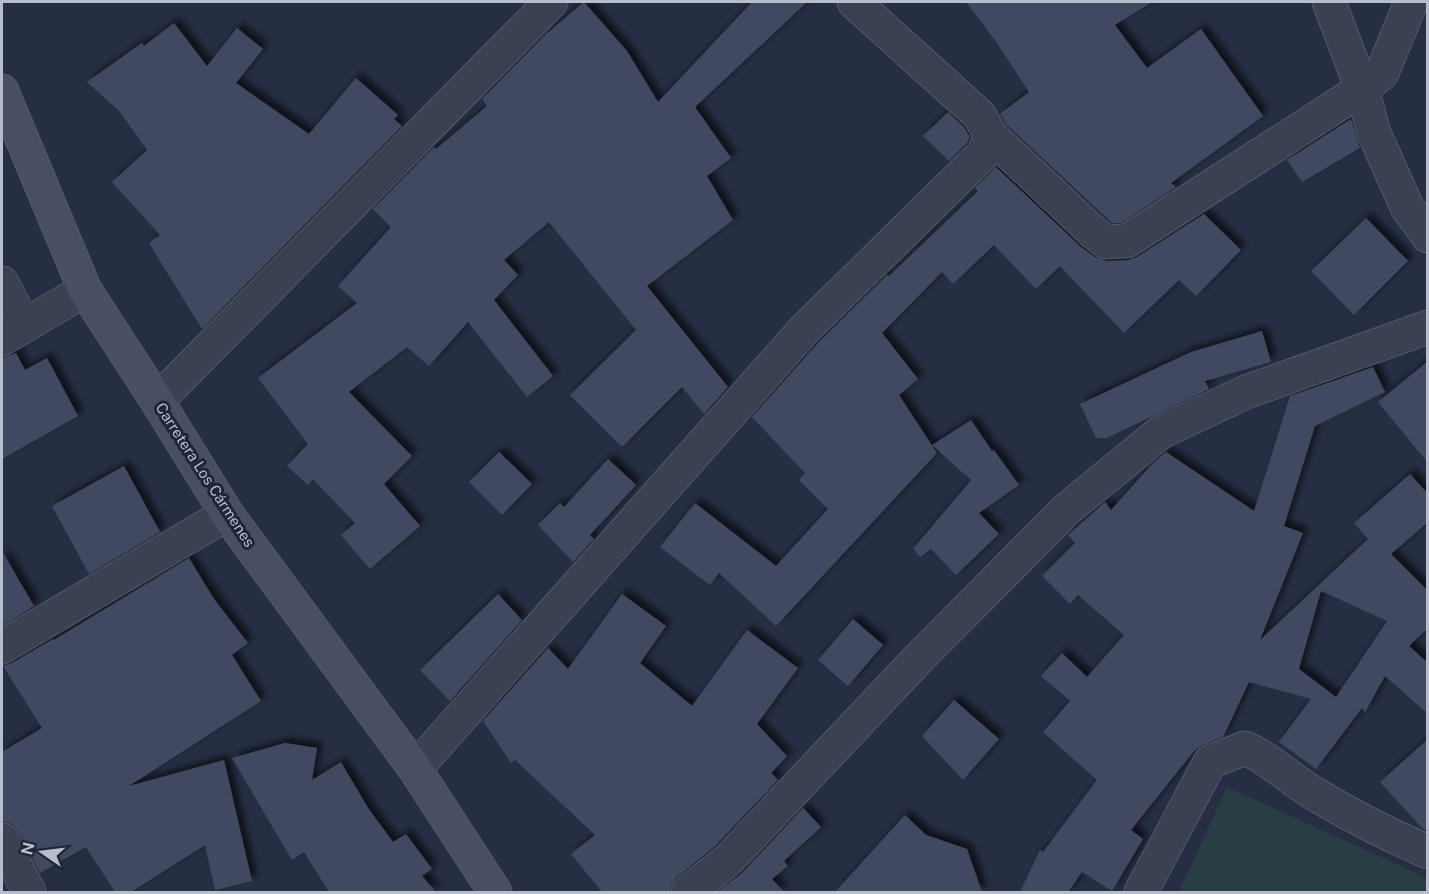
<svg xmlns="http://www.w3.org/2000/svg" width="1429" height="894" font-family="'Public Sans',sans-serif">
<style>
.green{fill:#283d44}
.building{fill:#404960;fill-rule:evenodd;filter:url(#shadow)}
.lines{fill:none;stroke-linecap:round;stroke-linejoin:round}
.street-casing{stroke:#52596a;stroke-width:35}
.secondary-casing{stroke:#52596a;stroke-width:35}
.street{stroke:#3a4152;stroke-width:33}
.secondary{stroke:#484f65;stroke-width:33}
.labels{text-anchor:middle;stroke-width:6;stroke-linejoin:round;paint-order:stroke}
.street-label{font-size:15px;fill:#b7bdcc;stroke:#1f2638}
</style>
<defs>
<filter id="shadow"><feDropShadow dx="5.5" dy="-5.5" stdDeviation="3" flood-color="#0009"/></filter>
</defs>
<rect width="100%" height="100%" fill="#262e43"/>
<polygon class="green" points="1227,787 1427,878 1427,892 1179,892"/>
<g class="building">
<polygon points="584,2 627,51 658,102 752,2 807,2 695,107 731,158 707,176 733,220 647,286 728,387 704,414 682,387 622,447 570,395 636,330 549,222 504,260 518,275 494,300 553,376 527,397 468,322 429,366 407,347 349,392 412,456 384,484 420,526 370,569 341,535 355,523 313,479 308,485 287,466 308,444 258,378 357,303 338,286 391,227 373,209 434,147 436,149 487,106 482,99 545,35"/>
<polygon points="966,2 1152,2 1115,25 1147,68 1201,29 1263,116 1171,183 1176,187 1121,223 1112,223 1006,124 1000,114 1029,92 997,43"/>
<polygon points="174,23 207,66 237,28 263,49 236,83 309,134 356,78 398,115 394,119 402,126 202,329 149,243 160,235 112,182 147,150 120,112 87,82 142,43 144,46"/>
<polygon points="948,112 964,127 970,137 967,143 949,161 923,136"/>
<polygon points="1351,119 1360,148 1302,182 1287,160"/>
<polygon points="996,167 1081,247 1095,257 1107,261 1128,260 1137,257 1204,214 1241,250 1196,296 1179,280 1124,333 1060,266 1036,289 994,245 953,284 942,272 882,333 918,379 899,395 937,453 776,626 719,573 710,585 660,547 695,503 776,566 828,509 799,480 805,473 752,417 817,344 887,275 889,276 978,191 975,188"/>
<polygon points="1366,218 1408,261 1354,315 1311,271"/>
<polygon points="1262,331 1271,362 1205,381 1209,389 1107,438 1096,438 1080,404 1191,352"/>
<polygon points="16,353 25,370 47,358 78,416 2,459 2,358"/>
<polygon points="1428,361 1428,463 1378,402"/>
<path d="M1373,367L1385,392L1315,426L1284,526L1303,533L1260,640L1368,539L1354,523L1410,474L1428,494V522L1391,554L1428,591V628L1409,646L1428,663V714L1385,676L1365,712L1362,708L1316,769L1279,742L1311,699L1249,682L1223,737L1203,745L1194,751L1131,830L1143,839L1112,891L1082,872L1068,892H1020L1040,850L1043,852L1097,780L1043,732L1070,701L1041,676L1062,653L1087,677L1124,635L1078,595L1070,604L1042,576L1075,543L1068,535L1105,502L1111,510L1153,463L1166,452L1254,511L1290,396ZM1321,591L1387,621L1336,697L1299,669Z"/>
<polygon points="971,420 992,451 994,450 1019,485 979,513 999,534 956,575 931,549 920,557 913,549 971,480 932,445"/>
<polygon points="499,452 532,484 502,515 469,482"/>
<polygon points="608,459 636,485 590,535 594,539 573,562 538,525 560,503 564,507"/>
<polygon points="124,466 160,532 89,574 52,506"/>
<polygon points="2,551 34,606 2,626"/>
<polygon points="189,558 214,599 248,643 232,655 261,701 129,786 224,760 252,881 215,890 205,845 131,892 115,892 86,847 40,873 18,831 12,824 2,821 2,752 42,728 3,666 12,663 53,639 54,640"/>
<polygon points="498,594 522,620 450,701 420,670"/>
<polygon points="622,594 666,626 640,663 692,706 747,630 798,668 757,724 787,756 771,773 778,780 715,846 676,878 671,885 670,892 602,892 571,854 595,835 515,760 511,763 483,721 548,648 568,669"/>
<polygon points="853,619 883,645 848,686 818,660"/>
<polygon points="954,700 999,739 963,780 922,736"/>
<polygon points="1428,739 1428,831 1423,829 1380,782"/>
<polygon points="285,743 317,748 312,780 341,762 368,808 393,842 406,834 432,869 422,876 436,892 329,892 304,852 292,860 232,758"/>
<polygon points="803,808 821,827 784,861 788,866 772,879 784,892 717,892 742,873"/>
<polygon points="905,815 926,835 967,849 982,892 835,892"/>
</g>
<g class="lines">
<defs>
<g id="street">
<polyline points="854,2 979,115 991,136 1094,233 1106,242 1127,241 1362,89 1382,73 1411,2"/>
<polyline points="1329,2 1362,89 1374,133 1407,207 1428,236"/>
<polyline points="2,283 24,325"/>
<polyline points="2,339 85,290"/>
<polyline points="157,401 551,2"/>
<polyline points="2,647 227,514"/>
<polyline points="415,769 803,331 983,154 991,136"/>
<polyline points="2,840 29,892"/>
<polyline points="688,892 728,860 919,658 1066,510 1161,432 1246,392 1428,327"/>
<path d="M1141,892L1210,762L1245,748C1274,761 1289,779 1315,794C1351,816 1389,835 1428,852"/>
</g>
<polyline id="secondary" points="2,91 85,290 157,401 227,514 415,769 495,892"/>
</defs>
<use href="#street" class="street-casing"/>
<use href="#secondary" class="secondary-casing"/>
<use href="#street" class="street"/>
<use href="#secondary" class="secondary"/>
</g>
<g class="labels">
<g class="street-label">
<text transform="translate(205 475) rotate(57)" y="5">Carretera Los Cármenes</text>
</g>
</g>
<rect width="1429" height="894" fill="none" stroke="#b7bdcc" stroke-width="6"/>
<g transform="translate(42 852) rotate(284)" stroke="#1f2638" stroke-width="4.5" paint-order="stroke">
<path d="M0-4.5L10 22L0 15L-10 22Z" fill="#b7bdcc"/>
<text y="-9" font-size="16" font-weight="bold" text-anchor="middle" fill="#b7bdcc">N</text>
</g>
</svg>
